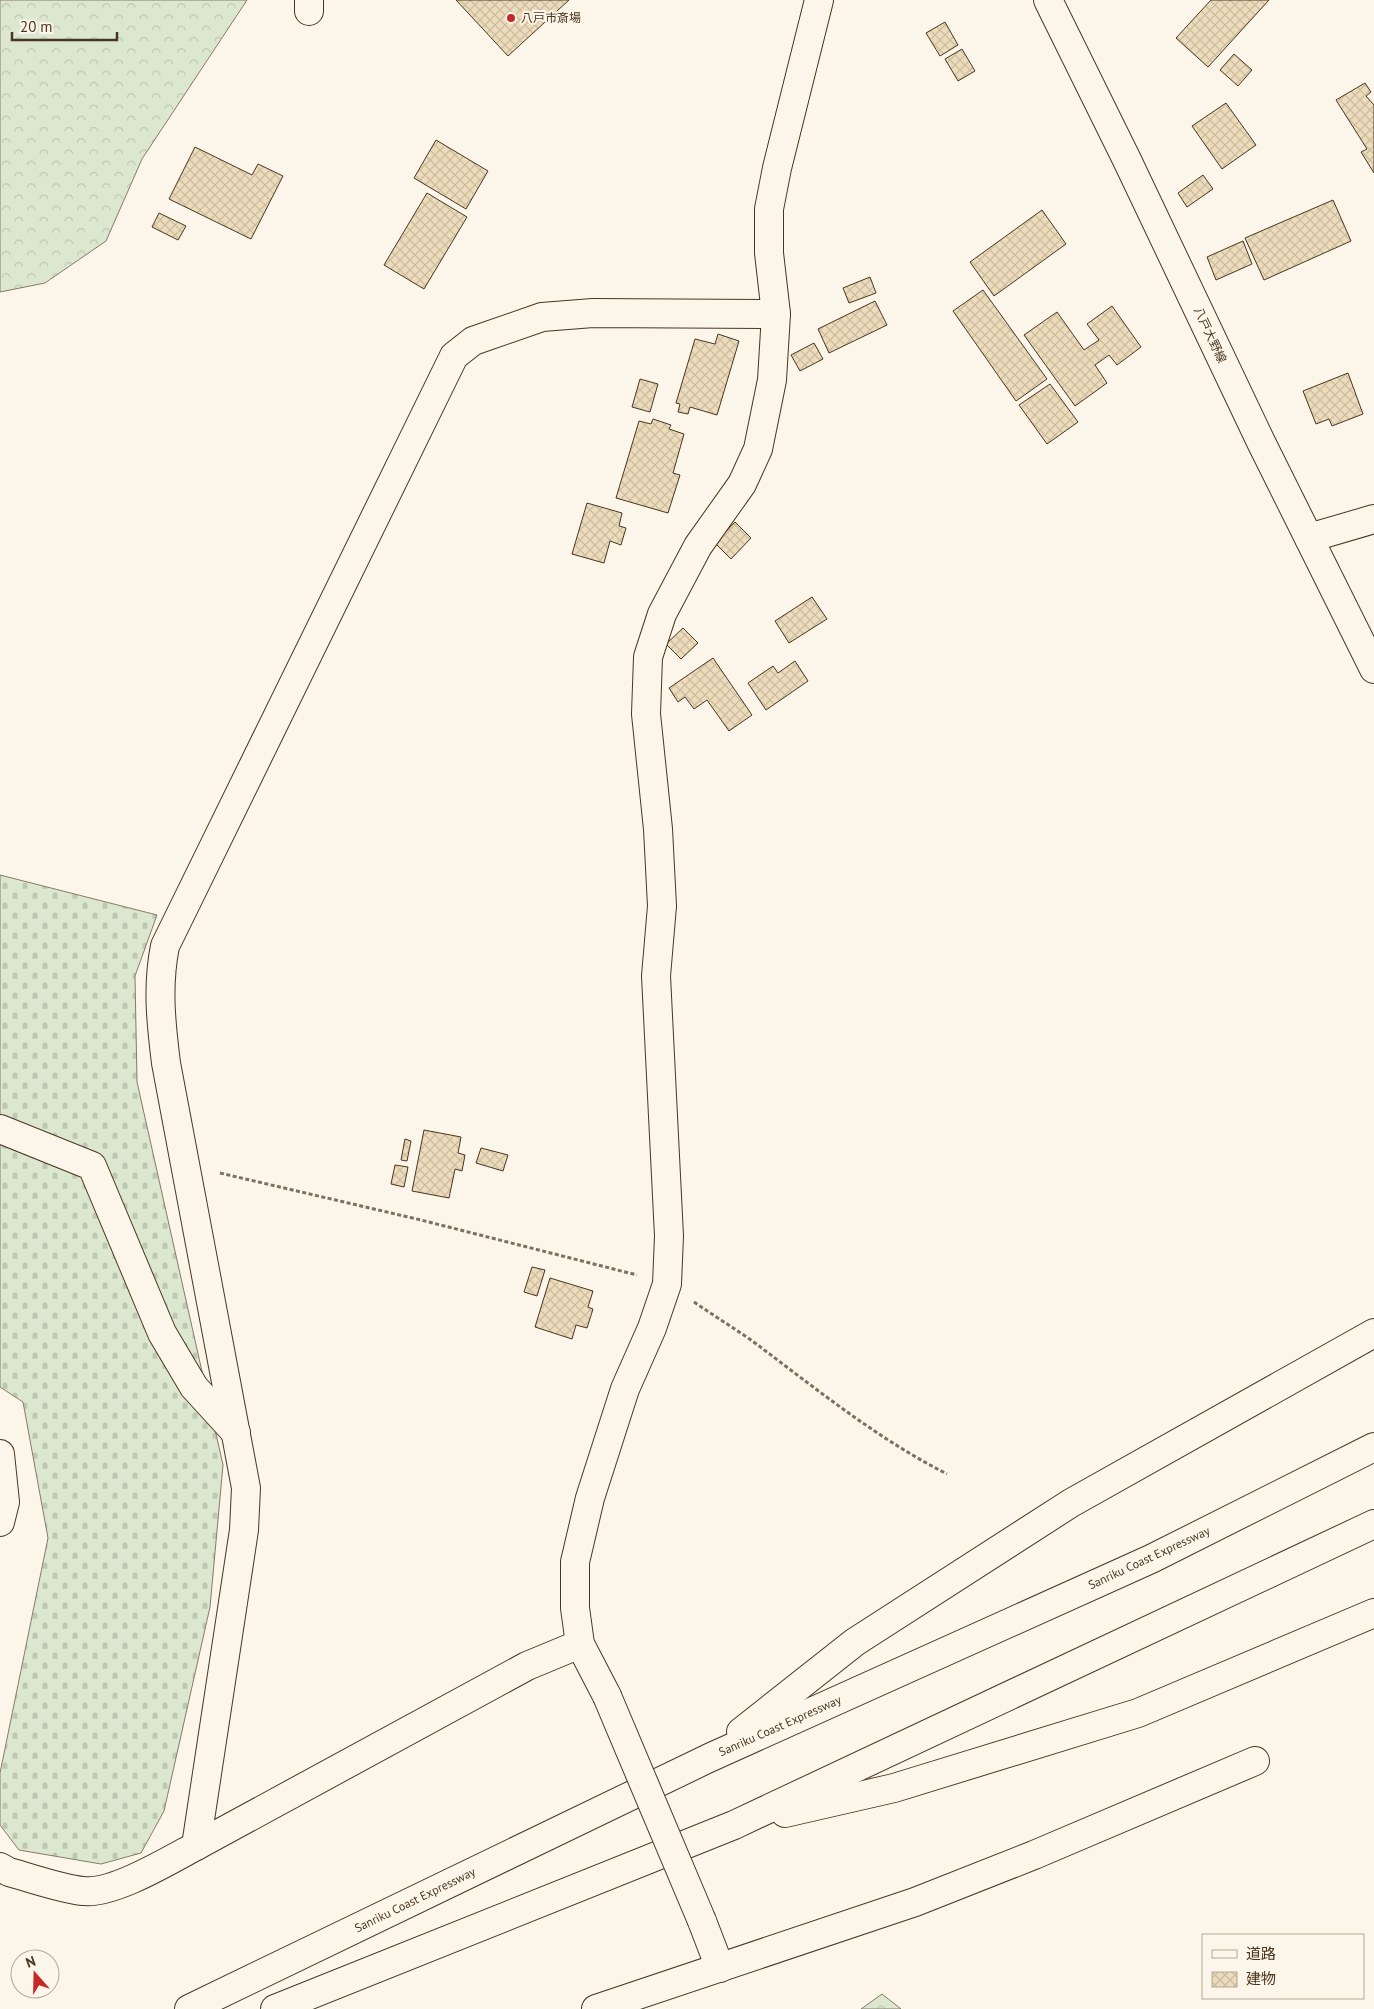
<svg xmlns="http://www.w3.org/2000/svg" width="1374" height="2009" font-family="'PT Sans','Noto Sans JP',sans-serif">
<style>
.forest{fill:url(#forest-crowns);stroke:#887966}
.cemetery{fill:url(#cemetery-stones);stroke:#887966}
.building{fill:url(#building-cross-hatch);stroke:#4a3520}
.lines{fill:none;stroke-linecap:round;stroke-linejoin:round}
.minor-casing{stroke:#4a3520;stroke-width:30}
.major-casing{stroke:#4a3520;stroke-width:30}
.highway-casing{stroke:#4a3520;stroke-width:30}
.path{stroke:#7f6f5c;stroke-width:3;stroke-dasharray:4 2.5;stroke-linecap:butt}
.minor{stroke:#fbf6e9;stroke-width:28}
.major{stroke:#fbf6e9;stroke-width:28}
.highway{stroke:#fbf6e9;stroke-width:28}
.minor-bridge-casing{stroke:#4a3520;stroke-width:30;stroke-linecap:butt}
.minor-bridge{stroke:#fbf6e9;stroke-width:28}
.poi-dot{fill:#c62828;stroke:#fbf6e9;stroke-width:2}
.labels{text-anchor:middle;stroke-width:4;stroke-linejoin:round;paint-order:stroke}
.poi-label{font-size:12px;fill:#4a3520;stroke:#fbf6e9;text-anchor:start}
.street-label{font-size:12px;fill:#4a3520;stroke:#fbf6e9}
</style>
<defs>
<pattern id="forest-crowns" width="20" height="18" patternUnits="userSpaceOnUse" patternTransform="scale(1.25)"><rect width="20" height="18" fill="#dce7d0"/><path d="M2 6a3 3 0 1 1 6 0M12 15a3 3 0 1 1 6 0" fill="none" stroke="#bec7b2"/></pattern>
<pattern id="cemetery-stones" width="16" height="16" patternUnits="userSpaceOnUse" patternTransform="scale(1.25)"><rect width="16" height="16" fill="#dce7d0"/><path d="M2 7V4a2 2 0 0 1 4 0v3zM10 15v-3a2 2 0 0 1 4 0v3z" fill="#bec7b2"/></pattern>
<pattern id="building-cross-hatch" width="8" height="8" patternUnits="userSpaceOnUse" patternTransform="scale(1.25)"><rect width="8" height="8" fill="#ecdcbc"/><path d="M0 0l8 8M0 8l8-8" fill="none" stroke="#ccbda1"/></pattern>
</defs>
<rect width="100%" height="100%" fill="#fbf6e9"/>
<g class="forest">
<polygon points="0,0 247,0 142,159 106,241 45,283 0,292"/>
<polygon points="882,1994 901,2009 861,2009"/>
</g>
<polygon class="cemetery" points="0,875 157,915 135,976 137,1082 223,1465 210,1607 164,1811 141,1853 101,1864 19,1850 0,1825 0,1773 48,1538 23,1402 0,1387"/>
<g class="building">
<polygon points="456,0 569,0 508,56"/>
<polygon points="1211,0 1269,0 1208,67 1176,38"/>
<polygon points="945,22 958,45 940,56 926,33"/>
<polygon points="962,49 975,71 958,81 945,59"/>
<polygon points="1234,54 1252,70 1238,86 1220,70"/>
<polygon points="1365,83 1371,92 1366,96 1374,105 1374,173 1361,152 1367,149 1336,100"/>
<polygon points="1226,103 1256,145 1222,169 1192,126"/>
<polygon points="436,140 488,171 466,209 414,178"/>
<polygon points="195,147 252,175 258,164 283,176 251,239 169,199"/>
<polygon points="1203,175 1213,189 1187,207 1178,193"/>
<polygon points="427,193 467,217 424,289 384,265"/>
<polygon points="1333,200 1351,241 1264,280 1245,238"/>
<polygon points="1042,210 1066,244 994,296 970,262"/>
<polygon points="159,213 186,226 178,240 152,227"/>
<polygon points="1243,241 1252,264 1216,280 1207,257"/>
<polygon points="870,277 876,293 849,303 843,288"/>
<polygon points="983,290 1047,379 1016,401 953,311"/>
<polygon points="875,301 887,325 829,353 818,329"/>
<polygon points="1112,306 1141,347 1117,365 1109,355 1095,365 1107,383 1075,406 1024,335 1057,312 1084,350 1099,340 1087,324"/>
<polygon points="718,334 739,341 717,415 690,407 688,414 678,412 680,404 676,403 695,339 715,344"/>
<polygon points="814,343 823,359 800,371 791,355"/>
<polygon points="1348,373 1363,414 1332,426 1329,419 1316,424 1303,391"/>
<polygon points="640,379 658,384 650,412 632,407"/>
<polygon points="1050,384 1078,422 1047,444 1019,405"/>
<polygon points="653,419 671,425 669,429 684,434 673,473 680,475 668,513 616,498 639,421 651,424"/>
<polygon points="587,503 622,513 619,526 626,528 621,545 610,541 604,563 572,554"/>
<polygon points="735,522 751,538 731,559 715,543"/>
<polygon points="812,597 827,619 789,643 775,621"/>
<polygon points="683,628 698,643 681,659 666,644"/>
<polygon points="713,658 752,715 729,731 707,700 694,709 685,697 678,702 669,688"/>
<polygon points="795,661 808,681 766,710 748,683 773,666 778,673"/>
<polygon points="424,1130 461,1137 458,1153 465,1155 462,1171 455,1169 449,1198 412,1191"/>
<polygon points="405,1139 411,1141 407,1161 401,1160"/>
<polygon points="481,1148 508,1155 503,1171 476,1163"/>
<polygon points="395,1165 408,1167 404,1187 391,1184"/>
<polygon points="532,1267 545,1270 537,1296 524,1292"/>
<polygon points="550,1278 593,1291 588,1307 593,1309 587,1328 576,1325 572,1339 535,1327"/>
</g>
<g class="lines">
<defs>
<g id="minor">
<polyline points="309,11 309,0"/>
<polyline points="1309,538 1374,519"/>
<polyline points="0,1129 92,1166 162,1333 194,1387 236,1433"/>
<polyline points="0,1454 5,1502 0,1522"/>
<path d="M580,1644L527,1666L196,1846L244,1530L246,1488L166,1063C161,1023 157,986 165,946L454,356L473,341L542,317L593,313L776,314"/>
<polyline points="607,1696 580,1644 575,1608 575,1562 590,1498 625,1389 652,1328 667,1284 669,1236 656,976 662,906 658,829 646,714 648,657 662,614 698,546 742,484 758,449 772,380 776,314 769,253 769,209 777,168 819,0"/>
<path d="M0,1867L9,1872C31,1878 62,1889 83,1891C112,1895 170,1860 196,1846"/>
<polyline points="702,1921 720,1968"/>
<polyline points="596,2009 915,1902 1034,1855 1255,1761"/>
</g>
<polyline id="major" points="1048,0 1127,160 1261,442 1374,669"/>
<g id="highway">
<polyline points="741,1732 855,1642 1071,1503 1374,1333"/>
<polyline points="785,1813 894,1788 1138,1713 1374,1613"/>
<polyline points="189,2009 709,1758 1151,1559 1374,1447"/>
<polyline points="275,2009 734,1825 1374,1524"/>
</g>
</defs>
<use href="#minor" class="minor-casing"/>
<use href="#major" class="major-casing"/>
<use href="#highway" class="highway-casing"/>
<g class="path">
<polyline points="220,1173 421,1220 637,1275"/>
<path d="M694,1302C713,1315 732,1327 751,1340C814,1387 876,1438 947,1474"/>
</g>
<use href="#minor" class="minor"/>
<use href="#major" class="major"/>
<use href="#highway" class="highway"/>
<defs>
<polyline id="minor-bridge" points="607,1696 702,1921"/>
</defs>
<use href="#minor-bridge" class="minor-bridge-casing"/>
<use href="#minor-bridge" class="minor-bridge"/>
</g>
<circle class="poi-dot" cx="511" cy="18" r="5"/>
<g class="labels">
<g class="poi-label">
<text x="521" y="22">八戸市斎場</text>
</g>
<g class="street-label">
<text transform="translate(1210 335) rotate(65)" y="4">八戸大野線</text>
<text transform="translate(1149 1558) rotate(-25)" y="4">Sanriku Coast Expressway</text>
<text transform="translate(780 1726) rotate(-24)" y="4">Sanriku Coast Expressway</text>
<text transform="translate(415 1900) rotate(-26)" y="4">Sanriku Coast Expressway</text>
</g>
</g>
<rect x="1202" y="1934" width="162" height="65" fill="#fbf6e9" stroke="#b4a999"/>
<rect x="1212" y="1950" width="25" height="8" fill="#fbf6e9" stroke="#b4a999"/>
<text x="1246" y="1959" font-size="15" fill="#4a3520">道路</text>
<rect x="1212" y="1972" width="25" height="15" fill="url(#building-cross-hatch)" stroke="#b4a999"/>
<text x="1246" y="1984" font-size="15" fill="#4a3520">建物</text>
<g transform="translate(35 1974) rotate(340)"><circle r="24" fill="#fbf6e9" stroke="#b4a999"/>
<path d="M0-4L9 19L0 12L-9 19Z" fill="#c62828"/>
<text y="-8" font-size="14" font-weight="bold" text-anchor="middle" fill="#4a3520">N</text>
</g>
<path d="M12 32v8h105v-8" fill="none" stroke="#4a3520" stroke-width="2.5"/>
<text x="20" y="32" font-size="15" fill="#4a3520" stroke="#fbf6e9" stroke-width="4" paint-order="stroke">20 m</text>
</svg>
